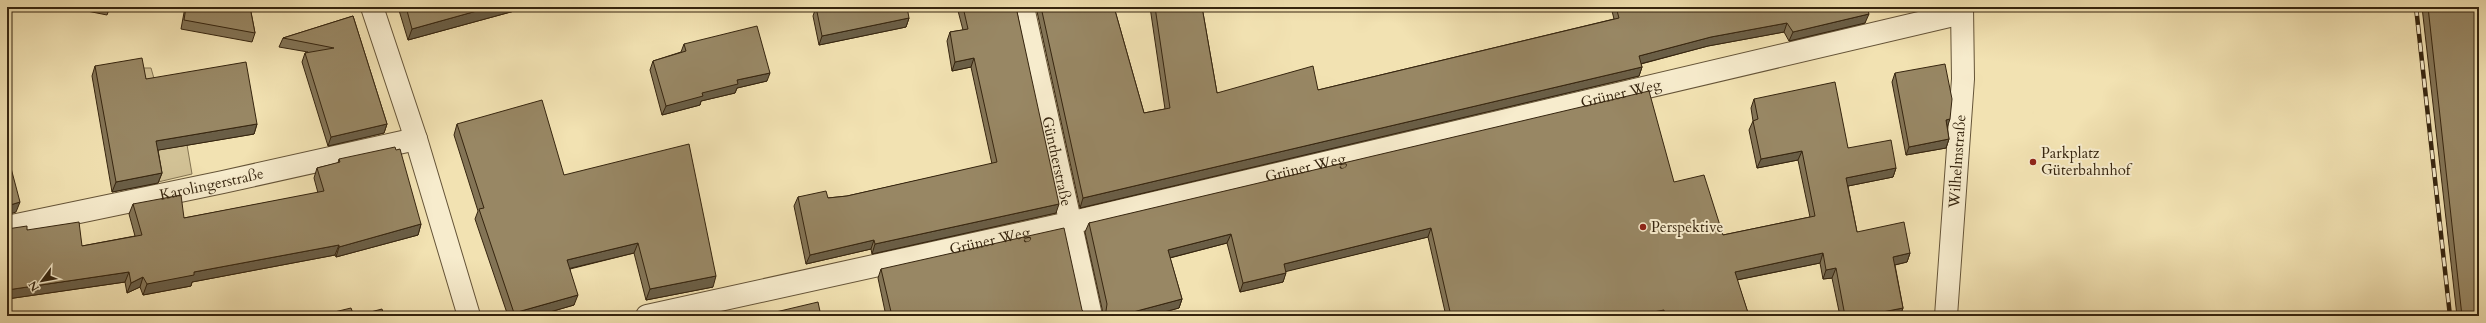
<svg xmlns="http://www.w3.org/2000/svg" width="2486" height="323" font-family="Cardo,serif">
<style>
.green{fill:#d2c296;stroke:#847452}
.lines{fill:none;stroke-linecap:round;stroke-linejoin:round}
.minor-casing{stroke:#655438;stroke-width:24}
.minor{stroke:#f7eccd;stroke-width:22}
.rail-casing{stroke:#36250f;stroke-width:4.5}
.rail{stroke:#f7eccd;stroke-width:3;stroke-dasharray:9;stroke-linecap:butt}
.wall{fill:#837456;stroke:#36250f}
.shaded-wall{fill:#6a5e46;stroke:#36250f}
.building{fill:#988764;stroke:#36250f}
.poi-dot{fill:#8f2418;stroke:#f7eccd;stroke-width:1.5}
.labels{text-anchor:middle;stroke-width:4;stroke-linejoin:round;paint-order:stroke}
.street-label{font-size:15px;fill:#36250f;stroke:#f7eccd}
.poi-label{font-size:15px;fill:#36250f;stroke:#f7eccd;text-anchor:start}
</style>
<rect width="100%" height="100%" fill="#f2e2b2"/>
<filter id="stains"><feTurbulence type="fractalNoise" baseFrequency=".005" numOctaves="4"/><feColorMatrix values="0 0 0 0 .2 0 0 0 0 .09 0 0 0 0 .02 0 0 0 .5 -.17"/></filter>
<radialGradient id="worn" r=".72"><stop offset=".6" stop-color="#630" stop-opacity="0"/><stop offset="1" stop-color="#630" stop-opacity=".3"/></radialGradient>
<polygon class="green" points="139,68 151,68 157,89 177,86 192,174 158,182"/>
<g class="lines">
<defs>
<g id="minor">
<polyline points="372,7 416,139 469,316"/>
<path id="s1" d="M1023,7L1091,316"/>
<path id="s2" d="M7,227L223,182L416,139"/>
<path id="s3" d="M647,316L1069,223L1962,13"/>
<path id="s4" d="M1946,316L1963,79L1962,7"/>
</g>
</defs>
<use href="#minor" class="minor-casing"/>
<use href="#minor" class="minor"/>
<defs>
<polyline id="rail" points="2416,7 2450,316"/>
</defs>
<use href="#rail" class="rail-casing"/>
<use href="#rail" class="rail"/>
</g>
<g class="wall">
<polygon points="72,7 110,7 107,15 72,8"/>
<polygon points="185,7 250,7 255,33 252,42 181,29"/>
<polygon points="398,7 529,7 408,40"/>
<polygon points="816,7 909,18 906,27 819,45 813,16"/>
<polygon points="957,7 1016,7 1056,213 872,254 871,249 806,264 794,206 798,197 828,198 847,196 992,164 971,67 952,71 947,41 950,32 963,30"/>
<polygon points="1036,7 1114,7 1144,113 1165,109 1150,7 1202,7 1217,93 1318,90 1614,19 1611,7 1867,7 1865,23 1789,41 1784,32 1708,46 1641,64 1642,67 1639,76 1080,208"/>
<polygon points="2422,7 2479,7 2479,316 2457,316"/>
<polygon points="353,16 387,124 384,133 328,146 302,62 305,53 308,52 279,47 283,38"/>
<polygon points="684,44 767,81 737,88 735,93 701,101 700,105 662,115 650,70 653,61 681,52"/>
<polygon points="95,66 146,79 257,124 254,134 158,150 162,173 158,183 112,192 92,76"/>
<polygon points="1895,73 1947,127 1949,139 1946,148 1906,155 1892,82"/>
<polygon points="1754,99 1848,148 1896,168 1893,177 1848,186 1857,232 1910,253 1907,262 1895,265 1903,308 1900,316 1840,316 1832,278 1823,279 1820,263 1737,280 1749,316 1446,316 1428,237 1286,271 1283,282 1240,292 1227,243 1170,258 1182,299 1179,308 1149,316 1101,316 1103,313 1085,232 1089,223 1674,182 1723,235 1810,217 1798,160 1757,168 1749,130 1753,121 1751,108"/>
<polygon points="457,124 564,175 713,287 646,300 634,253 570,269 574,305 536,316 508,316 475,219 478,211 454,135"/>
<polygon points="339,159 421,224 418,235 336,257 335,255 192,282 191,286 143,295 140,287 127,293 125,282 7,299 7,229 27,230 82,246 135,236 129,214 133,204 184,218 318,193 314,178 317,168 338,163"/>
<polygon points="881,269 1082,310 1088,316 886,316 878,278"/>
</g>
<g class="shaded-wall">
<polygon points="491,7 529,7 408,40 412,29"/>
<polygon points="1869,14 1865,23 1789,41 1793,32"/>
<polygon points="909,18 906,27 819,45 822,36"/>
<polygon points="1787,23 1784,32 1708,46 1636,65 1639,56 1711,37"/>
<polygon points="974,58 971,67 952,71 955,62"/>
<polygon points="1642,67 1639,76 1080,208 1083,198"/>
<polygon points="770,73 767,81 737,88 735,93 701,101 700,105 662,115 666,106 737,80"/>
<polygon points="1950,119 1947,128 1946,120"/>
<polygon points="257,124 254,134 153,151 156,141"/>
<polygon points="387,124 384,133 328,146 331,137"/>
<polygon points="1949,139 1946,148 1906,155 1909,147"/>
<polygon points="1802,151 1798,160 1757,168 1761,159"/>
<polygon points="1896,168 1893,177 1843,187 1846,178"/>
<polygon points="162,173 158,183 112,192 116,182"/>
<polygon points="20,202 16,212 7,215 7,206"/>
<polygon points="1059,204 1056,213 872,254 875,244"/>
<polygon points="421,224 418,235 336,257 339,247"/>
<polygon points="1431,228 1428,237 1280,273 1284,264"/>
<polygon points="1231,234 1227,243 1165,259 1168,250"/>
<polygon points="874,240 871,249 806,264 810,255"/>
<polygon points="638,243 634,253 563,270 567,260"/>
<polygon points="339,245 335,255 192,282 191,286 143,295 147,284 194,272"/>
<polygon points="1823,253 1820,263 1731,281 1735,272"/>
<polygon points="1910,253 1907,262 1890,266 1893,257"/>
<polygon points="1836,268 1832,278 1823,279 1826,270"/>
<polygon points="129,272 125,282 7,299 7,290"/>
<polygon points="1286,273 1283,282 1240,292 1243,283"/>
<polygon points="716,276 713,287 646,300 650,289"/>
<polygon points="143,277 140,287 127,293 131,283"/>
<polygon points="578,295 574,305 536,316 513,316 514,313"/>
<polygon points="1182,299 1179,308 1149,316 1118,316"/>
<polygon points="1903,308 1900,316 1862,316"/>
<polygon points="1664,310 1661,316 1632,316"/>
</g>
<g class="building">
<polygon points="186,7 250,7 255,33 184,20"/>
<polygon points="406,7 491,7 412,29"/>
<polygon points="816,7 907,7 909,18 822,36"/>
<polygon points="963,7 1016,7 1059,204 875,244 874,240 810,255 798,197 826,191 828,198 847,196 997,162 974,58 955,62 950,32 968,29"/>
<polygon points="1041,7 1114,7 1144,113 1170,108 1155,7 1202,7 1217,93 1313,66 1318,90 1619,18 1616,7 1867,7 1869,14 1793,32 1787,23 1711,37 1639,56 1642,67 1083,198"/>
<polygon points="2428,7 2479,7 2479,316 2462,316"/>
<polygon points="353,16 387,124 331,137 305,53 334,48 283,38"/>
<polygon points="757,26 770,73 737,80 738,84 702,93 703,96 666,106 653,61 686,51 684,44"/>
<polygon points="142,58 146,79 246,62 257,124 156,141 162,173 116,182 95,66"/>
<polygon points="1945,64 1952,99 1950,119 1946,120 1949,139 1909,147 1895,73"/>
<polygon points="1835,82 1848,148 1891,140 1896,168 1846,178 1857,232 1904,222 1910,253 1893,257 1903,308 1862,316 1845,316 1836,268 1826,270 1823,253 1735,272 1749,316 1665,316 1664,310 1632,316 1451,316 1431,228 1284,264 1286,273 1243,283 1231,234 1168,250 1182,299 1118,316 1101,316 1106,311 1107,304 1089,223 1649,91 1674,182 1704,175 1723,235 1815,216 1802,151 1761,159 1753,121 1758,119 1754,99"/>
<polygon points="542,100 564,175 689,144 716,276 650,289 638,243 567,260 578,295 514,313 479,209 484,208 457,124"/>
<polygon points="395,147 396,150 400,149 421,224 339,247 339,245 194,272 194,275 147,284 143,277 131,283 129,272 7,290 7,229 27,226 27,230 79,222 82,246 142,235 133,204 181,195 184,218 324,191 317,168 340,162 339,159"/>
<polygon points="7,153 20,202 7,206"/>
<polygon points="1064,228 1082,310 1088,316 892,316 881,269"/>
<polygon points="818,302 821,316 759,316"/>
<polygon points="351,308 354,316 327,316 326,314"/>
<polygon points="382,309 384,316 355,316"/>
<polygon points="410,312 411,316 394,316"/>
</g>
<g class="poi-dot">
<circle cx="2033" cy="162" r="4"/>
<circle cx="1643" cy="227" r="4"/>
</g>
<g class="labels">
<g class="street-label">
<text dy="5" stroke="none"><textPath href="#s3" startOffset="999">Grüner Weg</textPath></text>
<text dy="5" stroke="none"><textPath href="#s1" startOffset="158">Güntherstraße</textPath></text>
<text dy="5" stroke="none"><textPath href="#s4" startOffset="155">Wilhelmstraße</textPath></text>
<text dy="5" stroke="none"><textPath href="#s3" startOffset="675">Grüner Weg</textPath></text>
<text dy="5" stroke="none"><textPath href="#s2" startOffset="209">Karolingerstraße</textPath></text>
<text dy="5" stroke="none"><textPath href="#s3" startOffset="351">Grüner Weg</textPath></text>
</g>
<g class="poi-label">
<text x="2041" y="158">Parkplatz<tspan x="2041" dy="17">Güterbahnhof</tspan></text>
<text x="1651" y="232">Perspektive</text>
</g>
</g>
<rect width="2486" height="323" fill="none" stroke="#f2e2b2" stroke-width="24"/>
<rect x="8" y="8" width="2470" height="307" fill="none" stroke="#36250f" stroke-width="2"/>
<rect x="12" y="12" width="2462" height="299" fill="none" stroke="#36250f"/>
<g transform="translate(42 281) rotate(238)" stroke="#f7eccd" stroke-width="3" paint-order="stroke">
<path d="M0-3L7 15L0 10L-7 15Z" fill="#36250f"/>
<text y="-6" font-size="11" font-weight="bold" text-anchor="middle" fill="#36250f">N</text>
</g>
<rect width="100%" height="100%" filter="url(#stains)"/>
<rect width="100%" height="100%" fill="url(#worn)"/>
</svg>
